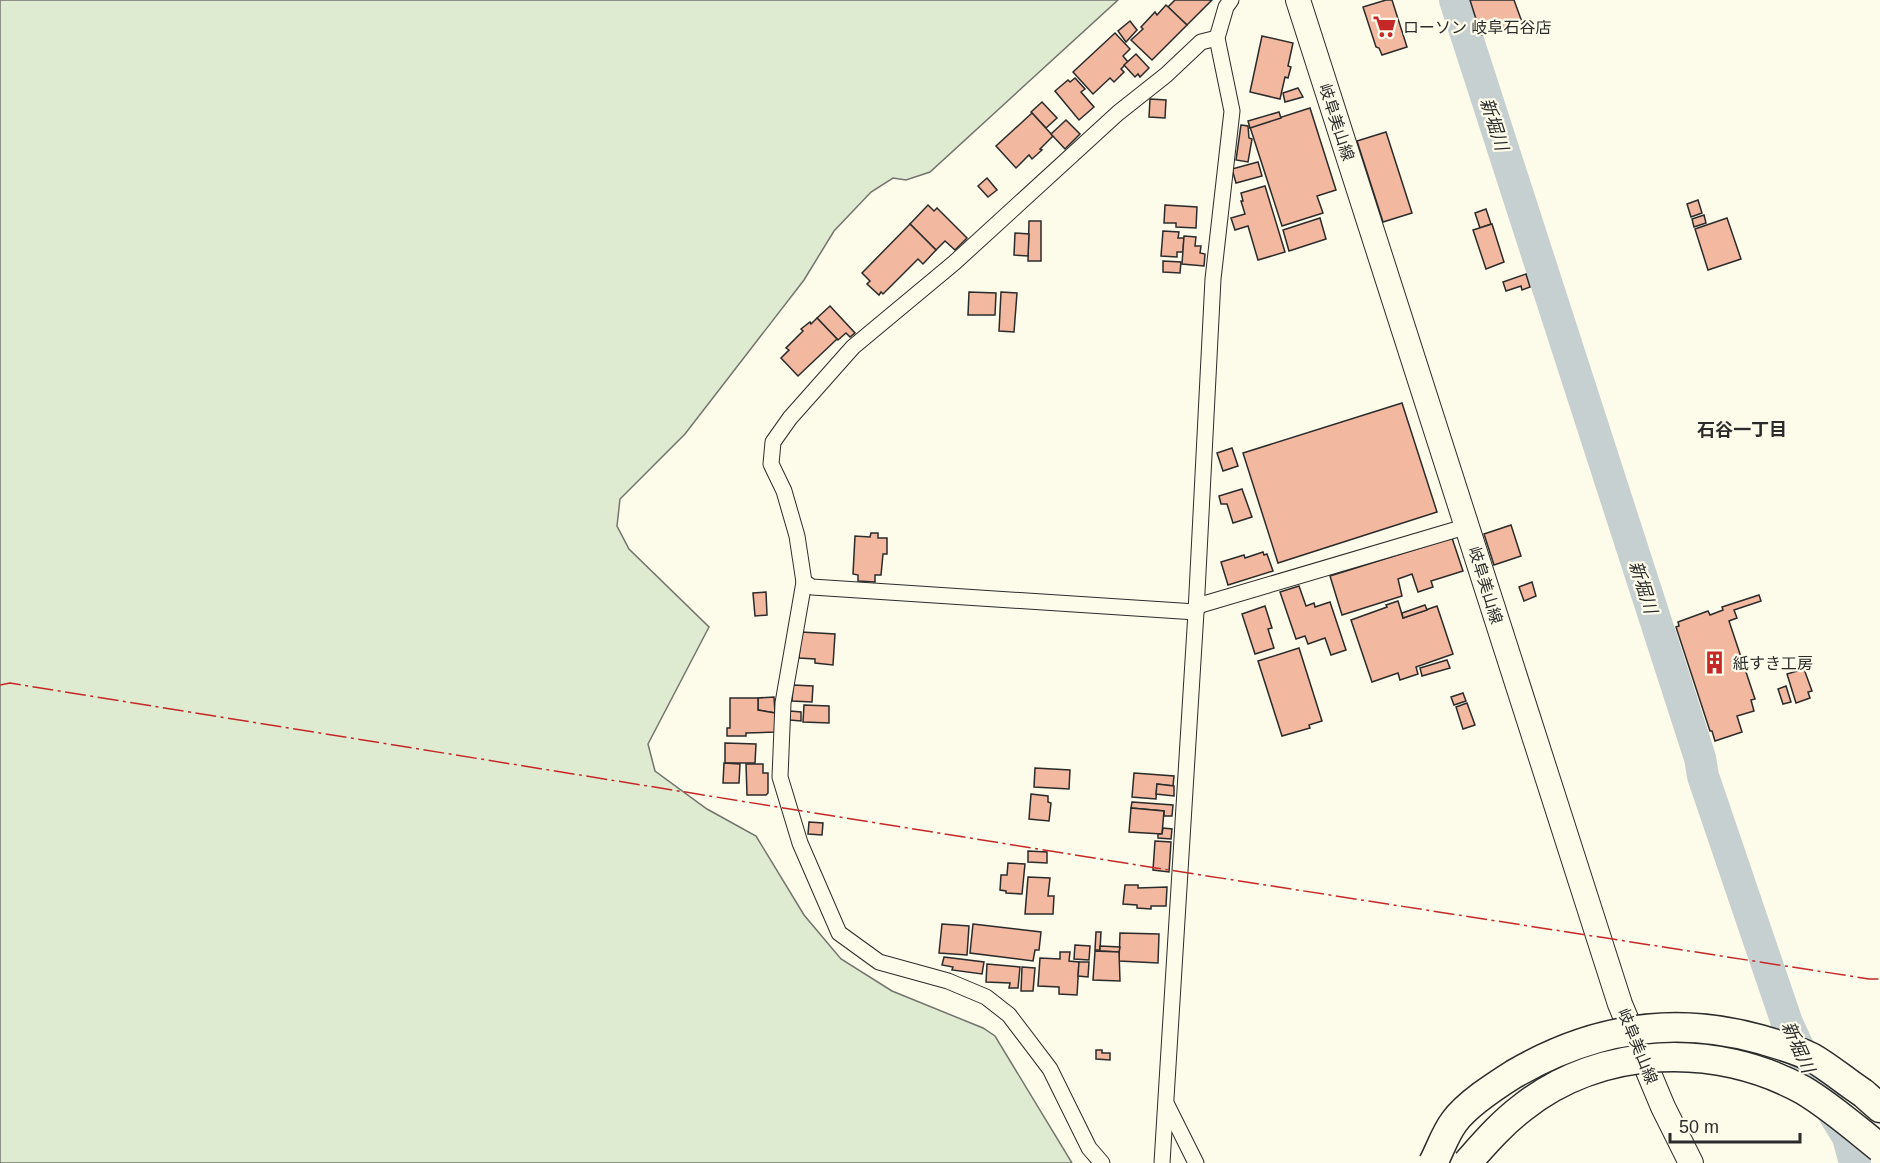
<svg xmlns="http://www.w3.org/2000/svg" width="1880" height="1163" font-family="Helvetica,'Noto Sans JP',sans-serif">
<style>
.green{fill:#deebd1;stroke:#74746e;stroke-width:1.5}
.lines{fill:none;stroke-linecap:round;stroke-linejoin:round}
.river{stroke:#c7d0d0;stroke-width:32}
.building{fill:#f2b8a0;stroke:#2b2b2b;stroke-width:1.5}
.minor-casing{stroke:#2b2b2b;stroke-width:17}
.primary-casing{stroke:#2b2b2b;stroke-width:26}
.motorway-casing{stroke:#2b2b2b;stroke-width:31}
.minor{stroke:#fdfbea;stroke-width:15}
.primary{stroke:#fdfbea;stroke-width:24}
.motorway{stroke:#fdfbea;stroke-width:28}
.motorway-bridge-casing{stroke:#2b2b2b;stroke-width:31;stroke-linecap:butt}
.motorway-bridge{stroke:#fdfbea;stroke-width:28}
.power{stroke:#c62828;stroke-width:1.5;stroke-dasharray:21 4.5 3 4.5;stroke-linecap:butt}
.labels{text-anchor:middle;stroke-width:4.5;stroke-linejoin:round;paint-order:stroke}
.poi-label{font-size:16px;fill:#2b2b2b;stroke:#fdfbea;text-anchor:start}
.street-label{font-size:16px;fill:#2b2b2b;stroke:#fdfbea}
.water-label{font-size:18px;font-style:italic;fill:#2b2b2b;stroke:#fdfbea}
.neighbourhood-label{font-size:18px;font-weight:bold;fill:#2b2b2b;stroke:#fdfbea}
</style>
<rect width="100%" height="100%" fill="#fdfbea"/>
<polygon class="green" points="0,0 1118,0 930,172 906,180 893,178 871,192 834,231 804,280 685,434 620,499 617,526 629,549 709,627 648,744 655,771 707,809 756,836 804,915 841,959 892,991 983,1028 995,1036 1072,1163 0,1163"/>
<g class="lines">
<polyline class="river" points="1455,0 1700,758 1703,776 1787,1023 1814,1081 1848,1137 1855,1163"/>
</g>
<g class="building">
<polygon points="1175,0 1212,0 1187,25 1168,7"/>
<polygon points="1386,0 1392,0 1407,47 1382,55 1379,48 1376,47 1363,7"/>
<polygon points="1470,0 1514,0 1522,22 1481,35"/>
<polygon points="1166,5 1187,25 1152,60 1131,40 1143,29 1141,27 1155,12 1157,15"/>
<polygon points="1130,21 1137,30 1126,42 1118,31"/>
<polygon points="1115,33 1130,49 1123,56 1128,62 1121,69 1124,72 1114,82 1110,78 1093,94 1073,72"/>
<polygon points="1262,36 1293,43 1288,66 1291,67 1288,78 1285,77 1280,99 1250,92"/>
<polygon points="1136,54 1149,68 1140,77 1138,74 1135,77 1124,65"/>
<polygon points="1075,78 1085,89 1081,92 1094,107 1079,120 1055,91 1068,80 1070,82"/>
<polygon points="1298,88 1303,97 1285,102 1283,93"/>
<polygon points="1150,99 1166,100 1165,118 1149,117"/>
<polygon points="1042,102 1057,118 1046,128 1031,112"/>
<polygon points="1310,108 1336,190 1317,196 1323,213 1282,226 1250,127"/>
<polygon points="1279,112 1281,118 1250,128 1248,121"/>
<polygon points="1032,113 1053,136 1040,149 1042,150 1032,159 1029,155 1016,168 996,146"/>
<polygon points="1066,120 1080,134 1065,149 1051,134"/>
<polygon points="1241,125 1248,126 1249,138 1252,139 1248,162 1236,160"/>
<polygon points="1386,132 1412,213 1383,222 1357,141"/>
<polygon points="1258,162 1262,176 1236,183 1232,169"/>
<polygon points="987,178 997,190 988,197 978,186"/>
<polygon points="1265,186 1285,252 1258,260 1248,226 1235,230 1231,218 1245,214 1241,201 1243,201 1241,193"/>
<polygon points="1698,200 1702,213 1691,217 1687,204"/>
<polygon points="928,205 934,211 937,208 967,238 955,250 945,241 936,250 910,224"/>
<polygon points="1165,205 1197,207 1196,228 1176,227 1176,223 1164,223"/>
<polygon points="1486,209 1491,224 1480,228 1475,213"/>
<polygon points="1704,215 1706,223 1694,227 1692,219"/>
<polygon points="1320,218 1326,239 1289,251 1283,230"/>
<polygon points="1727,218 1741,259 1708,270 1695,229"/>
<polygon points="1029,221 1041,221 1041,261 1028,261"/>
<polygon points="910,224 936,250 923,264 918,259 883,294 881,292 879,295 867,284 870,281 862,273"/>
<polygon points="1492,224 1504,262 1486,269 1473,230"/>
<polygon points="1163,231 1179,232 1178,238 1184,238 1183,252 1177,252 1177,257 1161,256"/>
<polygon points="1015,233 1029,234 1028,256 1014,255"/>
<polygon points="1184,236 1196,237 1195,246 1201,246 1200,253 1205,254 1204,266 1182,264"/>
<polygon points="1163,261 1181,262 1180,273 1163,272"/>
<polygon points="1526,274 1530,287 1522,290 1521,286 1506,291 1503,282"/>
<polygon points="969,292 996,293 995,315 968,315"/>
<polygon points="1001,292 1017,293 1014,332 999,331"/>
<polygon points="830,306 855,333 850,337 846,333 838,340 817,318"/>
<polygon points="817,318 837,339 798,376 781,358 789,350 786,348 803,331 801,329 810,322 811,324"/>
<polygon points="1402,403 1437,512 1278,563 1243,453"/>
<polygon points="1232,448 1238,466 1223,471 1217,453"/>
<polygon points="1242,489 1252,517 1233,523 1227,504 1221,504 1219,496"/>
<polygon points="1511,525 1521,556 1494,565 1484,534"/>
<polygon points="871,533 878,533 878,538 887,538 887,554 883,554 881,575 875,575 875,582 858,581 858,575 853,574 855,536 870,537"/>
<polygon points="1452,538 1463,571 1431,581 1433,587 1418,592 1412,574 1398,579 1402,596 1342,615 1330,576"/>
<polygon points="1263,552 1264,555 1267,554 1273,571 1228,585 1221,562 1244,555 1245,558"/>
<polygon points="1532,582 1536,596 1524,601 1519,587"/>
<polygon points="1299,586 1306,606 1314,603 1315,607 1330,602 1346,650 1331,655 1325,638 1308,644 1305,636 1296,639 1280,592"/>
<polygon points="766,592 767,615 755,616 753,593"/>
<polygon points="1759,595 1761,601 1734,610 1737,618 1729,621 1755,699 1751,700 1754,711 1737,716 1742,732 1715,741 1712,731 1710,731 1676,627 1679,626 1678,622 1708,611 1710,615 1723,610 1722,607"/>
<polygon points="1398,601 1403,618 1437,606 1453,654 1416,667 1418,674 1400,680 1398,673 1372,682 1351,620 1387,607 1386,605"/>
<polygon points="1425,605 1427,610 1403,618 1402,613"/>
<polygon points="1265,606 1272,628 1268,629 1274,648 1255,654 1242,614"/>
<polygon points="801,632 835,634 833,665 815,663 815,659 799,658"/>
<polygon points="1299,648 1322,721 1309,725 1310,728 1282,736 1258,661"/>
<polygon points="1447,660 1450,668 1422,676 1420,668"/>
<polygon points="1804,669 1812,691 1808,692 1810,698 1796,703 1787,674"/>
<polygon points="793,685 813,686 812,702 792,701"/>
<polygon points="1786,686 1791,702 1783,704 1778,689"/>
<polygon points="1463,693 1466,701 1454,705 1451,697"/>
<polygon points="774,697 775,713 758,710 758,698"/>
<polygon points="730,698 758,698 758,710 775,713 775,732 746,733 746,736 727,736 727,728 730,728"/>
<polygon points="1467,703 1475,725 1463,729 1456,707"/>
<polygon points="804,705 829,706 829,723 803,722"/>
<polygon points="790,711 801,712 801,721 790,720"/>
<polygon points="725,743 756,744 755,763 725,763"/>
<polygon points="724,763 740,764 739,783 723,783"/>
<polygon points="746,764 763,764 763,773 768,773 768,793 766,795 747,795"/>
<polygon points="1035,768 1070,770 1069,789 1034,787"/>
<polygon points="1134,773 1174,776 1173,786 1157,784 1156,799 1132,797"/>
<polygon points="1157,784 1174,786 1174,796 1156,794"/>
<polygon points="1031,794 1048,796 1048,802 1051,803 1049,821 1029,819"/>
<polygon points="1132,802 1173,805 1172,816 1164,816 1164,811 1131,808"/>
<polygon points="1131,808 1164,811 1162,834 1129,832"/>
<polygon points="809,822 823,823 822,835 808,834"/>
<polygon points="1163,828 1172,829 1171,839 1158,838 1158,834 1162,834"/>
<polygon points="1155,841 1171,842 1169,872 1153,870"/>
<polygon points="1028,851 1047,852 1047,863 1028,862"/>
<polygon points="1008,863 1025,864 1022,894 1006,893 1006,891 1000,890 1001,875 1007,875"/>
<polygon points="1028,877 1050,878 1048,896 1054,896 1053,914 1025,914"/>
<polygon points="1125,885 1138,885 1138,888 1167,887 1166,906 1151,906 1151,909 1137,908 1137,905 1123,904"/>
<polygon points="942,924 969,926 967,955 939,953"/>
<polygon points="973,924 1041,932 1039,950 1035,950 1033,961 970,953"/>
<polygon points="1096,932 1101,932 1100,950 1095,950"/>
<polygon points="1120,933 1159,934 1158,963 1119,961"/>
<polygon points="1075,945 1090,946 1089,960 1074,959"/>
<polygon points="1100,946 1120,947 1119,952 1100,951"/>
<polygon points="1095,951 1119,952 1120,981 1093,980"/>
<polygon points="1060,952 1070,952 1069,961 1079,962 1077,995 1059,994 1059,987 1038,986 1040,958 1060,959"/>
<polygon points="944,957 984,962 982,974 952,970 953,967 942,965"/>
<polygon points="1079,962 1089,962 1088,977 1078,976"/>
<polygon points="987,964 1020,967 1018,988 1009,988 1010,983 986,982"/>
<polygon points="1022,967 1035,968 1033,991 1021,991"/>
<polygon points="1096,1050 1102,1050 1102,1053 1110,1053 1110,1060 1096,1059"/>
</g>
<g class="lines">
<defs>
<g id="minor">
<polyline points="804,582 812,587 1196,612"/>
<polyline points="1197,606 1468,526"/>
<polyline points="1167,1105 1196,1163"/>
<polyline points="1102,1163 1089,1148 1050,1069 1009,1015 986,997 948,981 879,962 839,933 800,843 780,777 783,703 804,582 797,536 784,491 771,464 773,442 790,418 853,347 954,263 1118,113 1166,75 1201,42 1217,38"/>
<polyline points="1162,1163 1196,612 1213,279 1232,111 1217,38 1226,7 1231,0"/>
</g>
<polyline id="primary" points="1298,0 1620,1004 1663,1107 1691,1163"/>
<polyline id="motorway" points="1863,1093 1880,1108"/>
</defs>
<use href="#minor" class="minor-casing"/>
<use href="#primary" class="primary-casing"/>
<use href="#motorway" class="motorway-casing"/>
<use href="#minor" class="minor"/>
<use href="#primary" class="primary"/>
<use href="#motorway" class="motorway"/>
<defs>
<g id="motorway-bridge">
<path d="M1433,1163C1440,1150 1445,1134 1454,1122C1467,1104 1495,1086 1514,1074C1591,1029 1673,1015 1759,1039C1776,1044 1795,1049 1811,1057C1829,1067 1846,1082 1863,1093"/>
<path d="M1467,1163C1484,1144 1501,1124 1522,1108C1601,1045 1716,1042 1803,1090C1830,1106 1855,1128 1880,1148"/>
</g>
</defs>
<use href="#motorway-bridge" class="motorway-bridge-casing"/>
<use href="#motorway-bridge" class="motorway-bridge"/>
<polyline class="power" points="0,685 10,683 1137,865 1869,979 1880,979"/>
</g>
<defs>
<symbol id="supermarket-bare" viewBox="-9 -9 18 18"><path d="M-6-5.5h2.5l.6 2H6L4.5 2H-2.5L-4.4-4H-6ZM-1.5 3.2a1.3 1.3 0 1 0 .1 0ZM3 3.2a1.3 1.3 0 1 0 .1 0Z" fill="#c62828" stroke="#fdfbea" stroke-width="2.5" paint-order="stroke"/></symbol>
<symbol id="building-bare" viewBox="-9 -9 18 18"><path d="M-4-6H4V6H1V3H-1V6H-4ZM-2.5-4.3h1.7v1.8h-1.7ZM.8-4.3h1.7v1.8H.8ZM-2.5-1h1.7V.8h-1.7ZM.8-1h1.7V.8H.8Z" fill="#c62828" stroke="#fdfbea" stroke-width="2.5" paint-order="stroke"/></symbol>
</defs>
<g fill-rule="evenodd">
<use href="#supermarket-bare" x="1368" y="10" width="33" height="33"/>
<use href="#building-bare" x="1698" y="646" width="33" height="33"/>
</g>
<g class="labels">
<g class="poi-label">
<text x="1403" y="33">ローソン 岐阜石谷店</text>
<text x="1733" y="669">紙すき工房</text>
</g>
<g class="street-label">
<text transform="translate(1337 122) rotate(72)" y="6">岐阜美山線</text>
<text transform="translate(1486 585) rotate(73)" y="6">岐阜美山線</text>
<text transform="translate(1638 1046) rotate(68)" y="6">岐阜美山線</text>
</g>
<g class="water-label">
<text transform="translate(1494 124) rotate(72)" y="6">新堀川</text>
<text transform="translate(1643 587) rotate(72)" y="6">新堀川</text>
<text transform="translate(1798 1047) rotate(66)" y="6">新堀川</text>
</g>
<g class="neighbourhood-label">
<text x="1742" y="436">石谷一丁目</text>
</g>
</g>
<path d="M1670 1133v9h130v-9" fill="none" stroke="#2b2b2b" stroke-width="3"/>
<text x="1679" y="1133" font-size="18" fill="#2b2b2b" stroke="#fdfbea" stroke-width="4.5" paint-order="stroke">50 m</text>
</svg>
